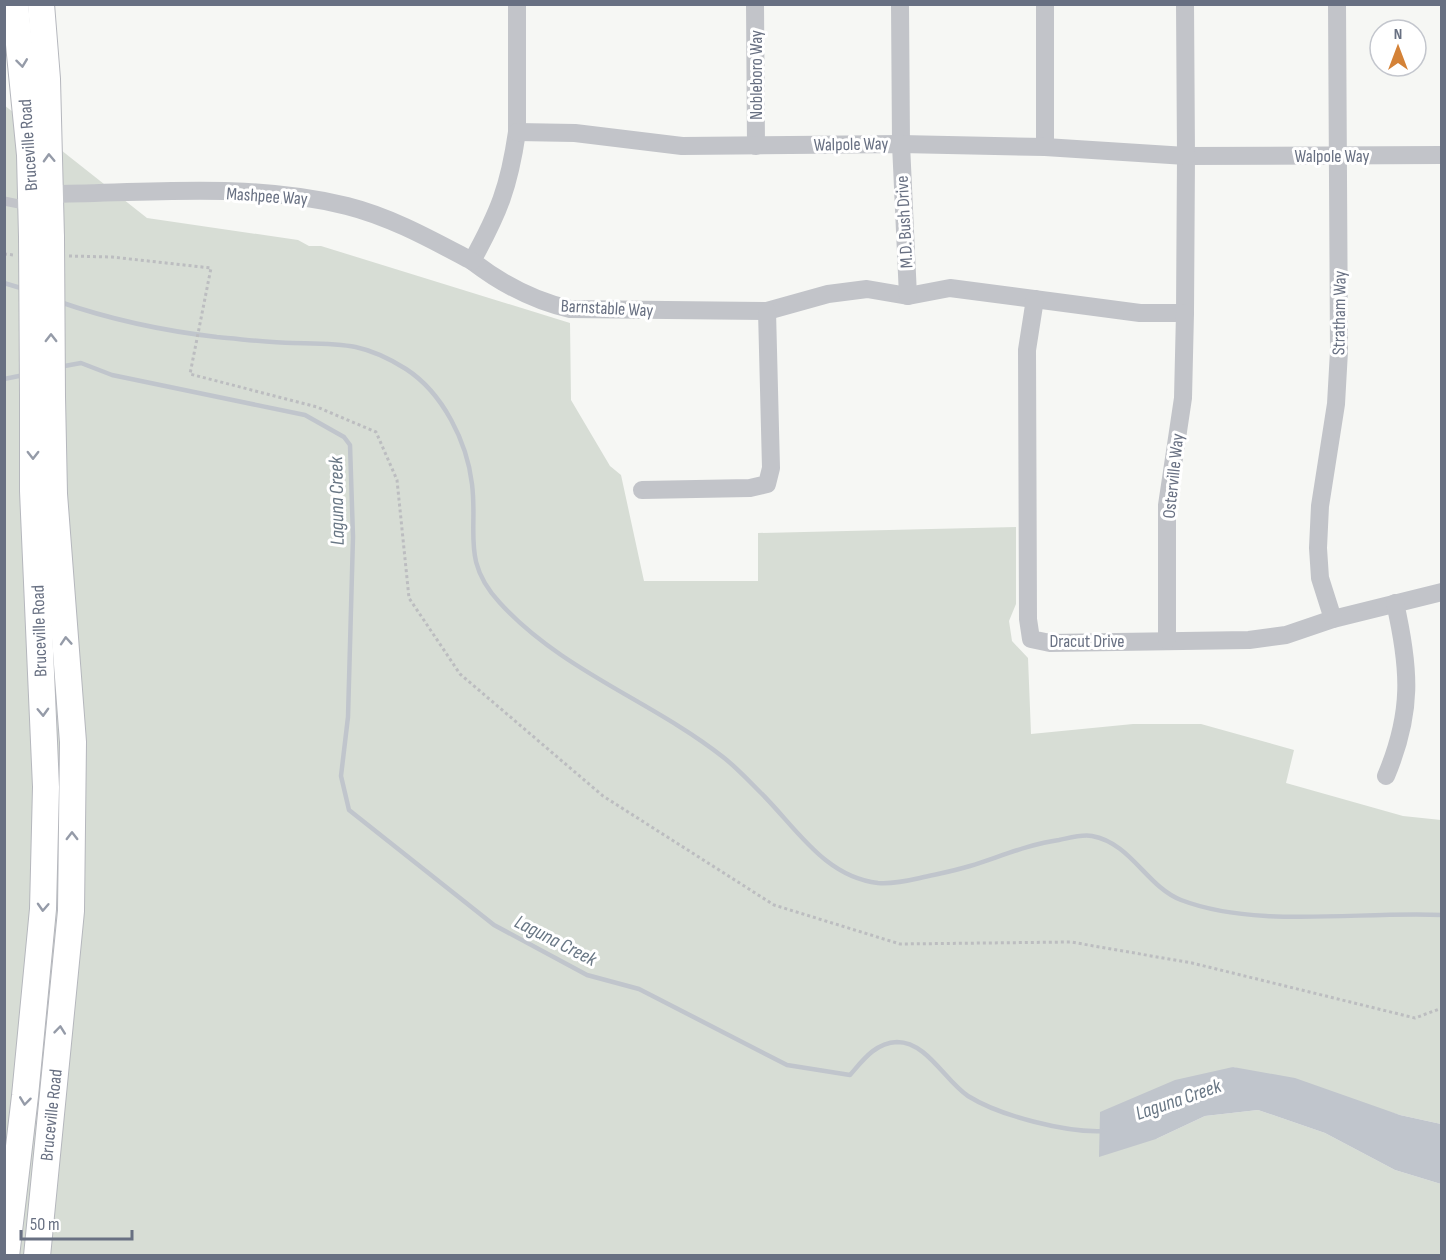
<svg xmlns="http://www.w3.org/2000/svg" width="1446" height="1260" font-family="'Sofia Sans Condensed',sans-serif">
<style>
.green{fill:#d7ddd5}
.water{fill:#c0c5cc}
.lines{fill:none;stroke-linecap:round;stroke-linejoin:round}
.stream{stroke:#c0c5cc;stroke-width:4.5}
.secondary-casing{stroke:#b5b7bd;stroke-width:28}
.path{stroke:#bcbdc0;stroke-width:3;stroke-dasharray:3 3;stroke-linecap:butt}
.lane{stroke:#c2c4c9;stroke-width:9}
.street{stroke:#c2c4c9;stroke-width:18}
.secondary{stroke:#fff;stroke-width:26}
.secondary-bridge-casing{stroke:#b5b7bd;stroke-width:28;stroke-linecap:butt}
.secondary-bridge{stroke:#fff;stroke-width:26}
.oneway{stroke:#959ba8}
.labels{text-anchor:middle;stroke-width:6;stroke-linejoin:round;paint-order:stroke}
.street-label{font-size:18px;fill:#687082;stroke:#fff}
.water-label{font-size:20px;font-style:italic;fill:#697785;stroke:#fff}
</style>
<rect width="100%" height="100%" fill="#f6f7f4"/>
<polygon class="green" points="4,105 147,218 298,240 309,246 321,246 570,323 571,400 610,466 621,475 644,581 758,581 758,533 1016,527 1016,604 1009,621 1012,641 1028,658 1031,734 1133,724 1201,724 1294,750 1286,783 1403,816 1441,820 1441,1124 1400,1115 1233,1067 1156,1139 1205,1116 1258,1110 1325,1133 1395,1170 1441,1184 1441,1255 5,1255"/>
<polygon class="water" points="1233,1067 1295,1078 1400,1115 1441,1124 1441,1184 1395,1170 1325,1133 1258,1110 1205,1116 1156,1139 1099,1157 1100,1112 1175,1080"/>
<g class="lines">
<g class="stream">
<polyline points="4,283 24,289"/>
<path d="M60,302C109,319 165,331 217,337C242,339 268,343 293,343C341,344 363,342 406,369C443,393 467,442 472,484C478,533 461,561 500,603C562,671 652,701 723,757C736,767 748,780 760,792C795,826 824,877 878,883C892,884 907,881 920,878C937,874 954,871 970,866C999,857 1029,844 1059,840C1069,838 1082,834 1092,836C1131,843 1147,887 1181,900C1257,929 1359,911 1442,915"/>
<path d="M59,367L81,363L112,375L305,415L344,437L350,445L353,537L348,717L341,776L349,810L494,925L587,975L639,989L787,1065L850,1075C863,1060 875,1043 897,1042C927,1042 945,1081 968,1096C1000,1116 1067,1133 1104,1131"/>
<polyline points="4,379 24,375"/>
</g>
<defs>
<g id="secondary">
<polyline points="15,4 30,155 32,237"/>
<polyline points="41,4 47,79 51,238"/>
<polyline points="6,1256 25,1096 43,909 46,787 33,491 33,396"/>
<polyline points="37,1256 71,911 73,742 54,494 52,397"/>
</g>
</defs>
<use href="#secondary" class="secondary-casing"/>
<g class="path">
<polyline points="4,254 14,255"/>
<polyline points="69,256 112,257 211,268 190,374 317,407 376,432 397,480 409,598 460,674 603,796 774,905 900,944 1071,942 1192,963 1415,1018 1442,1008"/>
</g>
<polyline class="lane" points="4,201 29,206"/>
<g class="street">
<path d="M517,4V132C509,187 499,212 472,261C502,284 534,301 570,309L767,311L828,294L867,289L908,296L950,288L1140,313H1185L1186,156L1442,155"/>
<polyline points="755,4 756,146"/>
<polyline points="900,4 901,144 908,296"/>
<polyline points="1045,4 1045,147"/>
<polyline points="517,132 575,133 682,146 901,144 1045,147 1186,156 1185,4"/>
<path d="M50,194C147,193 252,182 347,206C391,217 432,240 472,261"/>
<polyline points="1035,299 1027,350 1028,619 1031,639 1050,643 1249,640 1286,635 1333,619 1442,592"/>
<polyline points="642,490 750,488 767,484 771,468 767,311"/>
<polyline points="1333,619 1320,578 1318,548 1320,506 1336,404 1339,351 1337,4"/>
<polyline points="1167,640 1167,505 1183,398 1185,313"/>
<path d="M1386,776C1413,712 1410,669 1395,603"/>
</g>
<use href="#secondary" class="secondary"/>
<defs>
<g id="secondary-bridge">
<polyline points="32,237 33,396"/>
<polyline points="51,238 52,397"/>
</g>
</defs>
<use href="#secondary-bridge" class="secondary-bridge-casing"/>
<use href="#secondary-bridge" class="secondary-bridge"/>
</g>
<defs><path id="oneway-chevron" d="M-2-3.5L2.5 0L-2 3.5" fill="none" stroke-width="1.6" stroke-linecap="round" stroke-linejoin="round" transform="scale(1.5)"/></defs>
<g class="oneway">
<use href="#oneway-chevron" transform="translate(22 63) rotate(83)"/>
<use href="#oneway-chevron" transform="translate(49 158) rotate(-92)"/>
<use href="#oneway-chevron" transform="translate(51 338) rotate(-90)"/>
<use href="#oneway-chevron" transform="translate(33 455) rotate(90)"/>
<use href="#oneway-chevron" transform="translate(66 641) rotate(-94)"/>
<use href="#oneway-chevron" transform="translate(43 712) rotate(88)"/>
<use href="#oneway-chevron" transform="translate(72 836) rotate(-90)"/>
<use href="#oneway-chevron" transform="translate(43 907) rotate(93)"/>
<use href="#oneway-chevron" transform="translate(60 1030) rotate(-84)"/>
<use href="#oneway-chevron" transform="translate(25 1101) rotate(97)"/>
</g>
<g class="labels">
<g class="street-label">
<text transform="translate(756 75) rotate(-90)" y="6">Nobleboro Way</text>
<text transform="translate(851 144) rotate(-1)" y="6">Walpole Way</text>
<text transform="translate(28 145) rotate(-94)" y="6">Bruceville Road</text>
<text x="1332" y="162">Walpole Way</text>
<text transform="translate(267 196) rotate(4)" y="6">Mashpee Way</text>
<text transform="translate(904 222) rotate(-93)" y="6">M.D. Bush Drive</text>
<text transform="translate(607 308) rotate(3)" y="6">Barnstable Way</text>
<text transform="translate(1339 313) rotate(-89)" y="6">Stratham Way</text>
<text transform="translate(1173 476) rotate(-84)" y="6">Osterville Way</text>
<text transform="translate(39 631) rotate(-92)" y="6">Bruceville Road</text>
<text x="1087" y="647">Dracut Drive</text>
<text transform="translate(51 1115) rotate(-84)" y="6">Bruceville Road</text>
</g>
<g class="water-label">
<text transform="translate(336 501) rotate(-91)" y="7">Laguna Creek</text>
<text transform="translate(556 940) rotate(27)" y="7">Laguna Creek</text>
<text transform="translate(1178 1099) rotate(-19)" y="7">Laguna Creek</text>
</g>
</g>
<rect width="1446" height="1260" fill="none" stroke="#687082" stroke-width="12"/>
<g transform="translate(1398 48)"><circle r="28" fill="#ffffff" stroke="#c3c6cd" stroke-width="1.5"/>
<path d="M0-4.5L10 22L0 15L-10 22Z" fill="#d48237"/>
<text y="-9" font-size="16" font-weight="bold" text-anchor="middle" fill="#687082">N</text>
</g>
<path d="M21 1230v9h111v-9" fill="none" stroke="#687082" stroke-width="3"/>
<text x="30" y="1230" font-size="18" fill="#687082" stroke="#ffffff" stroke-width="4.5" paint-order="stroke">50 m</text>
</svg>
